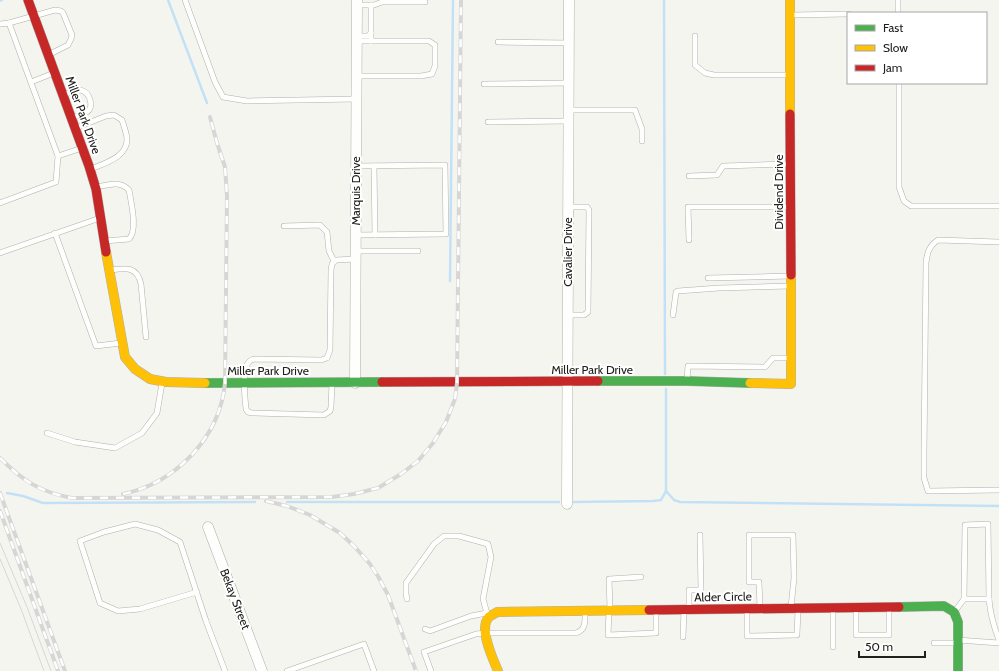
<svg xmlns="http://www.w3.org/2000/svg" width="999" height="671" font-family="Cabin,sans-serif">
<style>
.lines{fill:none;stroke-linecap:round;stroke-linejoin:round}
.stream{stroke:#c3e1f5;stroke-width:2.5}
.lane-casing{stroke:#b0afab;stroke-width:6}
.street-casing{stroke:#b0afab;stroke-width:11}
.fast-casing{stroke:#b0afab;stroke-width:10}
.slow-casing{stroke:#b0afab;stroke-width:10}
.jam-casing{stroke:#b0afab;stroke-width:10}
.lane{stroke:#fefefd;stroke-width:5}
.street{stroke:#fefefd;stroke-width:10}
.fast{stroke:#4caf50;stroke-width:9}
.slow{stroke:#ffc107;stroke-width:9}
.jam{stroke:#c62828;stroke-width:9}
.tram{stroke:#d6d6d5;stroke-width:1}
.rail-casing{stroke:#d6d6d5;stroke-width:4}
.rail{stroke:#fff;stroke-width:2.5;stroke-dasharray:8;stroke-linecap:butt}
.labels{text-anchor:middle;stroke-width:4;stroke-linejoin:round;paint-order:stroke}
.street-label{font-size:12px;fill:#21201d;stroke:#fff}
</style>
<rect width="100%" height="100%" fill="#f5f5f0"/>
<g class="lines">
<g class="stream">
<polyline points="168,0 207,103"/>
<polyline points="664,0 665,374"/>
<polyline points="0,1 2,0"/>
<polyline points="450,281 453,0"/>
<polyline points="666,491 674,500 680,502 999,506"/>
<polyline points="7,493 23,496 43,503 255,502"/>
<polyline points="287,502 559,502"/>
<polyline points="574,502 653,501 661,500 666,491 666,389"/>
</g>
<defs>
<g id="lane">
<polyline points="185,0 215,82 223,97 247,101 356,99"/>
<polyline points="898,0 898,13"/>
<polyline points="357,5 374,5 382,2 425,2"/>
<polyline points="791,15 848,14"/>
<polyline points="0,24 9,23"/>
<polyline points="357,36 368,36 371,33"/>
<polyline points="695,36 695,65 705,73 714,75 789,75"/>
<polyline points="371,41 371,5"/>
<polyline points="498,42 569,43"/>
<polyline points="50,54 68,45 71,39 72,35 63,13 61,11 55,10 9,23 58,156 82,148"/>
<polyline points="356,76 421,76 432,74 435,66 435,45 429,41 357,41"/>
<polyline points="31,82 54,73"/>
<polyline points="899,83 899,187 904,201 911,206 999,206"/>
<polyline points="484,84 569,83"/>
<path d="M65,94C69,93 75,90 80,90C89,91 95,106 87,112C84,115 77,116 72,117"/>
<polyline points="568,110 635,110 642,129 642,141"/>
<polyline points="488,122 568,121"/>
<path d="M76,128L106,116L114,115L122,120C124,126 126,132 127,138C128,157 105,163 91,169"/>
<polyline points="374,166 375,235"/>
<polyline points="689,176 717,175 723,166 789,164"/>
<path d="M96,187C109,185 119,180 129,190C131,202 138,230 129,239L105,241"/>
<polyline points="0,203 56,182 58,156"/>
<polyline points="284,226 320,225 327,232 329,251 334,261"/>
<polyline points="55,233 96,346 121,343"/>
<polyline points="356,235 446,234 445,165 356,166"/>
<polyline points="689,240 688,207 789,207"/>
<path d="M999,242L938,240C929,246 927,253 926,263L924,453V478L928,491L999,490"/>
<polyline points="356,251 418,251"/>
<polyline points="0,253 100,218"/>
<path d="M111,270C126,268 137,266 141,284L146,337"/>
<polyline points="708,278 790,276"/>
<polyline points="568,315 584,315 588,312 589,210 587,207 568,207"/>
<polyline points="673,315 676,292 678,291 719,288 790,286"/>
<polyline points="687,380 688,366 765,367 773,358 790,358"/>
<path d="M332,383L331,407L330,411L324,415L252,413L248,412L246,409C245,400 242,368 249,362C250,360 252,360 254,359L321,360L327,358L330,350L331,270L332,264L336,260L355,259"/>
<polyline points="47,433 75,442 115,448 142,433 157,413 162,383"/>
<polyline points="197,592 140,609 118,611 100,603 80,541 104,532 135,524 158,530 180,542 206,621 225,671"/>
<polyline points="407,599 406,594 406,583 434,544 444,536 459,536 488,544 491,557 483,599 488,617"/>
<polyline points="964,599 965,525 988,524 989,599"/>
<polyline points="760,607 759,582 749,582 749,535 793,535 794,578 791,607"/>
<polyline points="689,608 689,590 701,590 700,535"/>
<polyline points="610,609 609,579 641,577"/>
<polyline points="833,609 833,647"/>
<polyline points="856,609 856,635 889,635 889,608"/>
<polyline points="747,610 747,636 797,635 798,610"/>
<polyline points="609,611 608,635 656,633 656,611"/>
<path d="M955,611L964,599H989C990,613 994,627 999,640"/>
<polyline points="425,629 430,631 471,616 487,613"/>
<polyline points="683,637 684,610"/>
<polyline points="958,640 999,643"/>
<polyline points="934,643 957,643"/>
<polyline points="287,671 364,644 374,671"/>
<path d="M431,671L424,652L476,634L485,633H576C586,630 585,621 585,613"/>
</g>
<g id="street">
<polyline points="355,383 357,0"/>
<polyline points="567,504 569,0"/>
<polyline points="208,527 262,671"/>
</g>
<g id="fast">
<polyline points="598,381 687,381 750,383"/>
<polyline points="205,383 382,382"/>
<polyline points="899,607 944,606 954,612 958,622 958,671"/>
</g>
<g id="slow">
<polyline points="790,0 790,114"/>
<polyline points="106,252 125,357 135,369 150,379 166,382 205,383"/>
<polyline points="750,383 791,384 791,275"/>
<path d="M498,671C493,659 478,628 489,617C491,615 495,614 497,612L649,610"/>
</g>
<g id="jam">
<polyline points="28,0 89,166 96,189 106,252"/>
<polyline points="790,114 791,275"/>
<polyline points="382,382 598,381"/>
<polyline points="649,610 899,607"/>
</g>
</defs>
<use href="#lane" class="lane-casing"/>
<use href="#street" class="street-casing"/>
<use href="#fast" class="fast-casing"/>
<use href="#slow" class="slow-casing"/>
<use href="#jam" class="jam-casing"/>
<use href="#lane" class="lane"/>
<use href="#street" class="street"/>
<use href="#fast" class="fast"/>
<use href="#slow" class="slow"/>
<use href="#jam" class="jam"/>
<g class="tram">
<polyline points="0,543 27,607 51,671"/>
<polyline points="0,559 21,609 44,671"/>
</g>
<defs>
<g id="rail">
<path d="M0,458C23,481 40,492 72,498L332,497L354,494L378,488L401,474L418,461L433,443L446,422L455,399L457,383L461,0"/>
<polyline points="0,493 65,671"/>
<path d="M123,494C176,483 220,437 225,383L227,196L225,167L217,143L210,117"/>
<polyline points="266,501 287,506 310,515 340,533 354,546 370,564 379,578 388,595 416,671"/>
<polyline points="0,511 58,671"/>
</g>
</defs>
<use href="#rail" class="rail-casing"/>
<use href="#rail" class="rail"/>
</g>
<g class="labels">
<g class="street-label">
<text transform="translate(83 115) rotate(70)" y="4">Miller Park Drive</text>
<text transform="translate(356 191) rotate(-90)" y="4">Marquis Drive</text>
<text transform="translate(779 192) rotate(-90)" y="4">Dividend Drive</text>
<text transform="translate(568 252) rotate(-90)" y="4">Cavalier Drive</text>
<text x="592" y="374">Miller Park Drive</text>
<text x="268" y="375">Miller Park Drive</text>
<text transform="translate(723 597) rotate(-1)" y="4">Alder Circle</text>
<text transform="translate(235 599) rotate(69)" y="4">Bekay Street</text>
</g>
</g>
<rect x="847" y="12" width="140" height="72" fill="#ffffff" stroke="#a6a6a5"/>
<rect x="855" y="25" width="20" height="6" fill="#4caf50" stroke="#a6a6a5"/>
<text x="883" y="32" font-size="12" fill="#21201d">Fast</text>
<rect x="855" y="45" width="20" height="6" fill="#ffc107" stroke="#a6a6a5"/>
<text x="883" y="52" font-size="12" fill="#21201d">Slow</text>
<rect x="855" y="65" width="20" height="6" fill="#c62828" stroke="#a6a6a5"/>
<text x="883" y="72" font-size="12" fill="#21201d">Jam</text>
<path d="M859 651v6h66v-6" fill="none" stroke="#21201d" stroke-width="2"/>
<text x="865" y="651" font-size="12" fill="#21201d" stroke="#ffffff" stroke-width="3" paint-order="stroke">50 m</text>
</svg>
